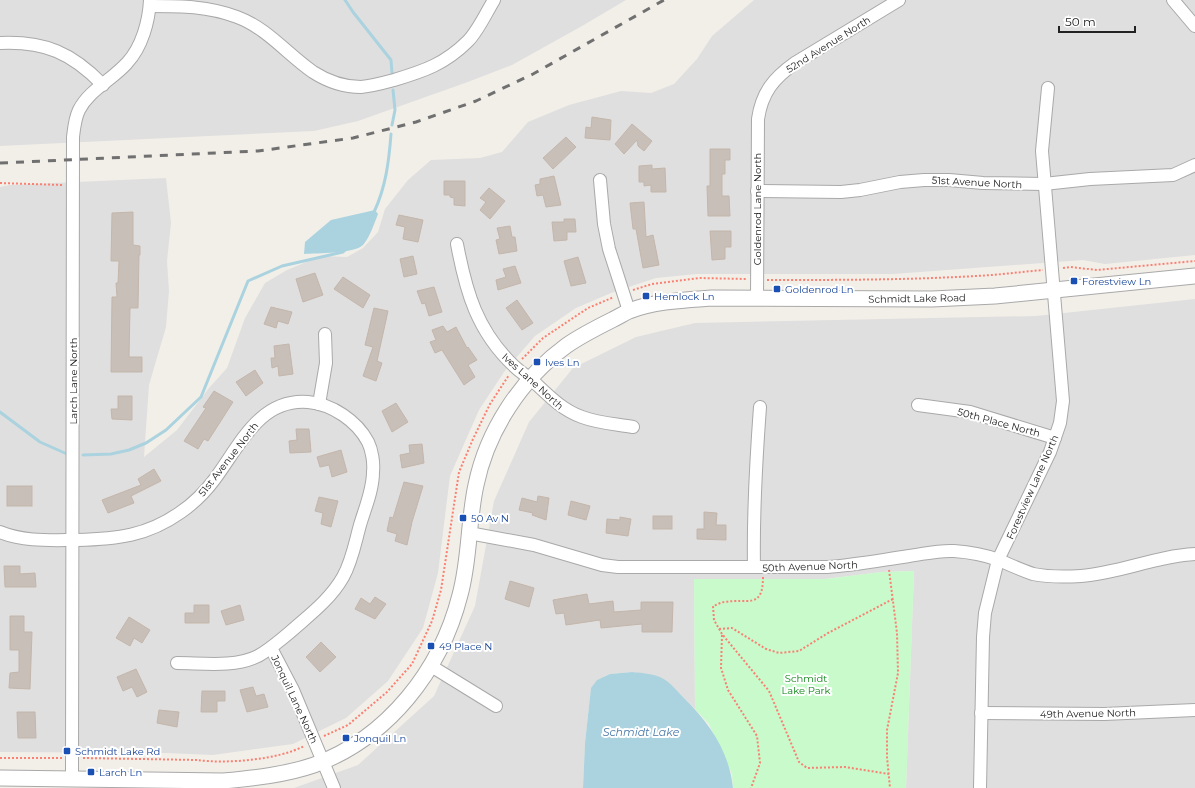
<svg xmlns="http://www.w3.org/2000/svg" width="1195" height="788" font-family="Montserrat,sans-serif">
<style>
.residential{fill:#e0dfdf}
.park{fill:#c8facc}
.water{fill:#aad3df}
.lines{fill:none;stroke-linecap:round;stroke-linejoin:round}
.stream{stroke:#aad3df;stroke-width:3}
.building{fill:#c7bfb8;stroke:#c4b6ab}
.minor-casing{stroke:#a9a9a9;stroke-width:14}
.tertiary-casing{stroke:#a9a9a9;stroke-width:17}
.path{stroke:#fa8072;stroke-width:2;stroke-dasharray:2 2;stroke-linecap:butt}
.minor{stroke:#fff;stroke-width:12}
.tertiary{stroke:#fff;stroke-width:15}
.rail{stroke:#707070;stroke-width:3;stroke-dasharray:8 8;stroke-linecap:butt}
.transit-dot{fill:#1a4fb4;stroke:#fff;stroke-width:1.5}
.labels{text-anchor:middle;stroke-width:4;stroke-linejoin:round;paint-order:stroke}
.street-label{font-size:10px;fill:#222;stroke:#fff}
.transit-label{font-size:10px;fill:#164399;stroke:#fff;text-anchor:start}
.park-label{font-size:10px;fill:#0c8416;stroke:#fff}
.water-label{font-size:11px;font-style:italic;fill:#4a7aab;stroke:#fff}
</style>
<rect width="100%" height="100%" fill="#f2efe9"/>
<g class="residential">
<polygon points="0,0 626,0 582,26 512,65 465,83 358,121 314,131 0,146"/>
<polygon points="754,0 1195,0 1195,255 1105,264 1083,260 893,274 697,274 656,278 611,293 576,308 535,336 504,372 479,410 450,476 438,573 423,628 388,681 346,718 293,744 213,755 166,753 0,752 0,187 10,185 166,178 171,223 167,261 169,291 166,327 149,385 144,457 177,430 209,388 227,368 245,318 265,283 287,270 321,256 347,257 363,248 378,232 385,209 408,180 431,160 480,158 502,152 528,122 569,105 621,91 651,93 674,84 697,59 712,36"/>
<polygon points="1195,299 1195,788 906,788 914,571 882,572 825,579 694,579 695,709 666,680 632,672 610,674 597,680 591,689 585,743 583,788 294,788 358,765 434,696 475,606 494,501 529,422 573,368 636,337 695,323 1036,316"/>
</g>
<polygon class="park" points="914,571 906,788 733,788 732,774 709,724 695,709 694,579 825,579 882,572"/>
<g class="water">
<path d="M375,210L378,214C374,224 370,237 363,245C354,254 317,253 304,254L305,242L331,220Z"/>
<path d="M632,672C643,673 658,674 667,681C673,686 679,693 684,698C710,724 729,751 733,788H583L585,743L591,688L597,680L610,674Z"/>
</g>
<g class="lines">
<g class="stream">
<polyline points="345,0 353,12 391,60 392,73"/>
<polyline points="392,125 395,110 393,90"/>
<path d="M374,212C386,187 389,160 391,134"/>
<polyline points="0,412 40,442 67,454"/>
<polyline points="83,455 111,454 129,450 146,443 166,430 201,397 248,281 282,266 343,252 346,249"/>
</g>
</g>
<g class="building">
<polygon points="592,117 611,120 610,140 585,138 586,127 591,128"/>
<polygon points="632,124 652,141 644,151 638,146 637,140 624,154 615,144"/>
<polygon points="566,137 576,147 553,169 543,158"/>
<polygon points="710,149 730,149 730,160 725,160 725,174 722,174 722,196 729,196 730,216 708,216 707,186 710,186"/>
<polygon points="652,165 652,169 665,168 666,192 651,192 651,185 644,186 644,182 639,182 639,166"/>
<polygon points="554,176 561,205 546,207 543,195 537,196 535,185 540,184 540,179"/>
<polygon points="444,181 465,181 465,206 454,205 454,198 450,197 450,195 444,195"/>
<polygon points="489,188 505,201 490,219 480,210 486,202 480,198"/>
<polygon points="644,202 646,237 653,235 659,265 643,268 636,229 633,229 630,203"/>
<polygon points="133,212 133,245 140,246 140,255 139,255 138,308 130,308 129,357 142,357 142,372 111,372 112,297 117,297 116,283 118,283 119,261 111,261 112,213"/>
<polygon points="399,215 423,220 418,242 403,239 405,227 396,225"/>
<polygon points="564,219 575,219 576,232 567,232 567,240 554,241 552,222 564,222"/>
<polygon points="510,226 512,237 515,237 517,251 499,254 496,240 500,239 497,228"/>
<polygon points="710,231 731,231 731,247 725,247 725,259 712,260"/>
<polygon points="413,256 417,274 404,277 400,259"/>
<polygon points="578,257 586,283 571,286 564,261"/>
<polygon points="515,266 521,283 498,290 496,280 506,277 503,269"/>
<polygon points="315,273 323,295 303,302 296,279"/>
<polygon points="343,277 370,295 363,308 334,289"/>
<polygon points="434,287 442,312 429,316 425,303 422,304 417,291"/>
<polygon points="517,300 533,323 522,330 506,308"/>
<polygon points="271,307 292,312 288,324 278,321 276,328 264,324"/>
<polygon points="374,308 388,311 377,361 382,363 376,381 363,376 373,347 365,345"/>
<polygon points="443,326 447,332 456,327 467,348 468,347 477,360 468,365 475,377 464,385 442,350 435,353 430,342 436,340 432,330"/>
<polygon points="289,344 293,374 279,376 278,366 272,368 271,358 275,358 274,346"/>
<polygon points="255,370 263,383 246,396 236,382"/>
<polygon points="214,391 233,402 208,441 204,439 198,449 184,441 206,408 203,407"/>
<polygon points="118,396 132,396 132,420 112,419 111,409 118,409"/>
<polygon points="396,403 408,422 392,432 382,411"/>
<polygon points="296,429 309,429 311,452 290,453 289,441 297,440"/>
<polygon points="422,444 424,463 402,468 400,455 410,453 409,445"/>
<polygon points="341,450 347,472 332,477 329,465 320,467 317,457"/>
<polygon points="154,469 161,481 131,496 134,503 108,513 102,500 141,485 138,479"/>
<polygon points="404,482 423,486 412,522 407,545 395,541 397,534 387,531 390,517 393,518"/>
<rect x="7" y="486" width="25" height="20"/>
<polygon points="538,496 549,498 546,520 532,515 533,513 519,510 522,498 537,502"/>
<polygon points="319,497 338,501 331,527 321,524 323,513 315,511"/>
<polygon points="571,501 590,506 586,520 568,515"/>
<polygon points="704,512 717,513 716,525 726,525 726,540 697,539 697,529 704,529"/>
<rect x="653" y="516" width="19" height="13"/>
<polygon points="620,517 631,519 628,536 606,533 607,519 620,520"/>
<polygon points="4,566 20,566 20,574 35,573 36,587 5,587"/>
<polygon points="510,581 534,588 529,607 505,599"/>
<polygon points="587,594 589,604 613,601 614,612 641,610 641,602 673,602 672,632 642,632 642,624 601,628 600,620 566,625 564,613 556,614 553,600"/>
<polygon points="375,597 386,604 375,619 355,609 361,598 370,604"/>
<polygon points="194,605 209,605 209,623 185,623 185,613 194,613"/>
<polygon points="240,605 244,620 226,625 221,611"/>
<polygon points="10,616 24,616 24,632 32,632 30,689 9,688 10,673 19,672 19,650 10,650"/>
<polygon points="129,617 150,630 142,643 134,638 130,646 116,638"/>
<polygon points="321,642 336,657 320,672 306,657"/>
<polygon points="136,669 147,692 137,697 132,687 123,691 117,677"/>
<polygon points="253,687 256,696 264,694 268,707 247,712 240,690"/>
<polygon points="202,691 225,691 225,701 217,701 217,712 201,712"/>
<polygon points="159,710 179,712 177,727 157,723"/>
<polygon points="17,712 35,712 36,738 18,738"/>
</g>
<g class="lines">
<defs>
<g id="minor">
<polyline points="1173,0 1195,26"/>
<path d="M150,6C181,6 208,6 237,17C267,28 287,54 313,72C327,81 344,87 361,87C372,86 383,83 394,80C424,71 445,64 468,41C478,31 486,13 494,0"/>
<path d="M0,43C45,41 72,53 103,85"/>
<polyline points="600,180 604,224 609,249 629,311"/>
<polyline points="757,191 841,192 860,190 900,182 924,180 949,180 983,183 1044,184 1090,179 1173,175 1195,165"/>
<path d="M457,244C466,292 477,331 514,366C520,372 527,376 533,381C548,395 562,410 582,417C598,423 616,424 633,427"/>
<path d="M757,298L758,119C762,92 774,78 795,63L899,0"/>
<polyline points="319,404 326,363 325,334"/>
<polyline points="918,405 970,412 1055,438"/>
<path d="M0,532C24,542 52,540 77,540C117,539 147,536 181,512C194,503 205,492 214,480C239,447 259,398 308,402C332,404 357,421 368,442C372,450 374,463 373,472C373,490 365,508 360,525C355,543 352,561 343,577C330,600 308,616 289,633C279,641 269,650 258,656C234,668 202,663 177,663"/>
<path d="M469,533L534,545L602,565L618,567H827C855,565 881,560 909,556C924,554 939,550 954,551C969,552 985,555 999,560C1010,565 1021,570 1033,574C1048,577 1066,577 1081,576C1120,573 1156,556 1195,554"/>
<path d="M754,567C753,514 756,461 760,407"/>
<polyline points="271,648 293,690 334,788"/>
<polyline points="431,666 496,706"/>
<polyline points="981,713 1104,714 1195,710"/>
<path d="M72,778L73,137C74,128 75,118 79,110C89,90 112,80 127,63C142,47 149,21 150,0"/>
<polyline points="980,788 983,637 985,613 998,560 1050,452 1060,423 1063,401 1042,151 1048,88"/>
</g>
<path id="tertiary" d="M0,778L223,781C254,778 285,775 314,765C388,738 441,670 460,595C470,559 468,521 476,485C487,431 521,379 566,346C580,336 596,328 612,320C618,317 623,314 629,311C655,301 685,300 712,298L932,299L995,296L1195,276"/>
</defs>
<use href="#minor" class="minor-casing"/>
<use href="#tertiary" class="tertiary-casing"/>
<g class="path">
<polyline points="0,183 63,185"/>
<polyline points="1063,268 1070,267 1097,270 1195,261"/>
<path d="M767,280C837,280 906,280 976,276C998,275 1020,272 1043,270"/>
<polyline points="633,290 652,284 699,278 747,279"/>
<polyline points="522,359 543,338 588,308 614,297"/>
<polyline points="889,570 897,633 898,673 887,730 887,757 890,788"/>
<path d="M763,577C763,610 747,598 725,602C721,602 717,605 713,606L714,620L722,634L769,691L799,762L807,768L845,767L889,774"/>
<polyline points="719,629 732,628 766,649 779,653 799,651 828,633 893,599"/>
<polyline points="722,635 721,668 728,690 757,736 760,763 751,788"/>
<polyline points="324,736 348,725 387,692 412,664 432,621 441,590 459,472 473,439 490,404 509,375"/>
<polyline points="0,758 63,758"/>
<path d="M83,758L197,760C226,764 278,760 304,746"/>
</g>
<use href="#minor" class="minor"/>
<use href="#tertiary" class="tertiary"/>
<polyline class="rail" points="0,163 258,151 353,138 416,122 476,101 533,74 664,0"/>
</g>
<g class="transit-dot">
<rect x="1070" y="277" width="8" height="8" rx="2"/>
<rect x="773" y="285" width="8" height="8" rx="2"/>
<rect x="642" y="292" width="8" height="8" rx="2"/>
<rect x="533" y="358" width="8" height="8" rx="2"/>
<rect x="459" y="514" width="8" height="8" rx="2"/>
<rect x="427" y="642" width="8" height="8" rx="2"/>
<rect x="342" y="734" width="8" height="8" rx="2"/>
<rect x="63" y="747" width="8" height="8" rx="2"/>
<rect x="87" y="768" width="8" height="8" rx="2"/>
</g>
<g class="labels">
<g class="street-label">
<text transform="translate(828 44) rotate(-32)" y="4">52nd Avenue North</text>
<text transform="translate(977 182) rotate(3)" y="4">51st Avenue North</text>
<text transform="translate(757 209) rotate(-90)" y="4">Goldenrod Lane North</text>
<text transform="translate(917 298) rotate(-1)" y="4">Schmidt Lake Road</text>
<text transform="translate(73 381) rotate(-90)" y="4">Larch Lane North</text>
<text transform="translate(533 381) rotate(42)" y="4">Ives Lane North</text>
<text transform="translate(999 422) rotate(15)" y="4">50th Place North</text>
<text transform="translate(228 459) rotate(-52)" y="4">51st Avenue North</text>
<text transform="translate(1032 487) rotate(-66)" y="4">Forestview Lane North</text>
<text transform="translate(810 566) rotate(-2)" y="4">50th Avenue North</text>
<text transform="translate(295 699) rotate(65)" y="4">Jonquil Lane North</text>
<text transform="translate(1088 713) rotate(-1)" y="4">49th Avenue North</text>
</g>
<g class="transit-label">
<text x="1082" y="285">Forestview Ln</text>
<text x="785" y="293">Goldenrod Ln</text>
<text x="654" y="300">Hemlock Ln</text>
<text x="545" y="366">Ives Ln</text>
<text x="471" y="522">50 Av N</text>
<text x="439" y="650">49 Place N</text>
<text x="354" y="742">Jonquil Ln</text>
<text x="75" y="755">Schmidt Lake Rd</text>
<text x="99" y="776">Larch Ln</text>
</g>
<g class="park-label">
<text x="806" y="682">Schmidt<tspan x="806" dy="12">Lake Park</tspan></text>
</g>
<g class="water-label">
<text x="641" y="736">Schmidt Lake</text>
</g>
</g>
<path d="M1059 26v6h76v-6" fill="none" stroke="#222222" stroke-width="2"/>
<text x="1065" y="26" font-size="12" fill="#222222" stroke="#ffffff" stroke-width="3" paint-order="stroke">50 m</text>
</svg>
